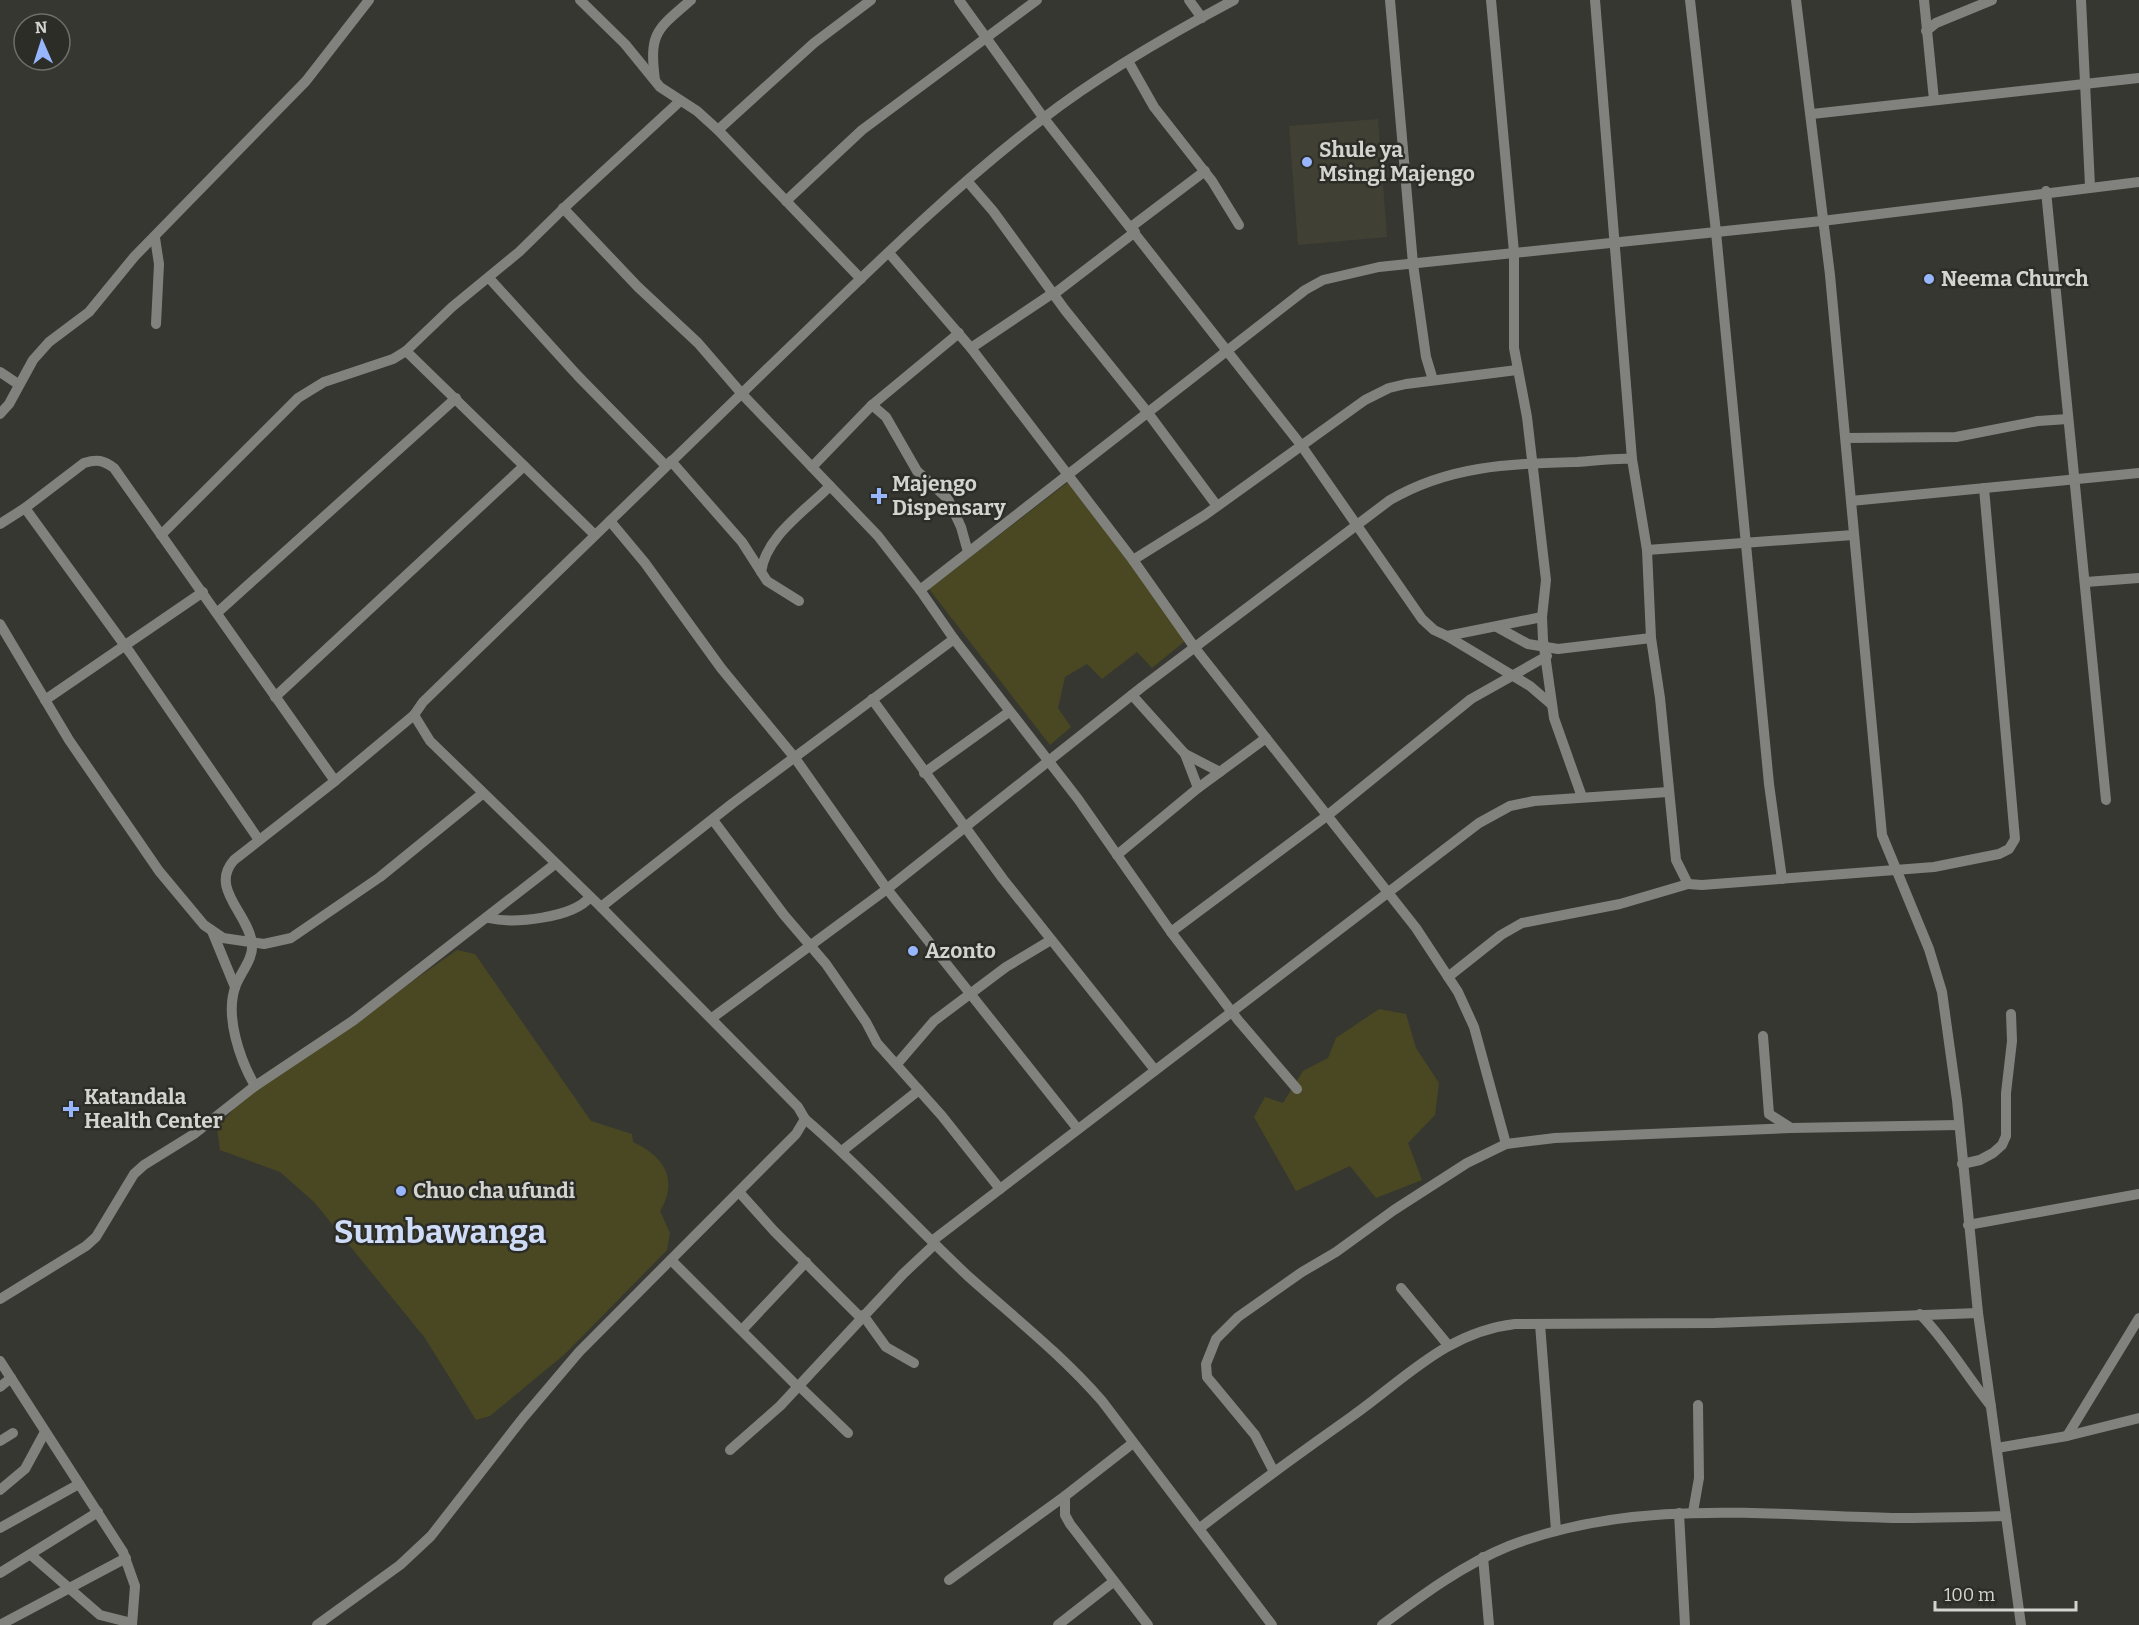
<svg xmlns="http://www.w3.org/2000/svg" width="2139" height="1625" font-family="Bitter,serif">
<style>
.built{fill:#404034}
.green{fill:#494822}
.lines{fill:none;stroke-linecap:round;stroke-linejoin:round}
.minor{stroke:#81817e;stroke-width:10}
.poi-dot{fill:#97b6fd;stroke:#2d2d27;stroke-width:2}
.labels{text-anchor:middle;stroke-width:5;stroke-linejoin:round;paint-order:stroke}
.poi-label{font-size:21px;font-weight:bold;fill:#d3d3cf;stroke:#2d2d27;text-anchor:start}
.town-label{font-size:33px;font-weight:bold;fill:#cfdcf7;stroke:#2d2d27}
</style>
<rect width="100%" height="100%" fill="#373731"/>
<polygon class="built" points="1378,119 1387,237 1298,245 1289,126"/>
<g class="green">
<polygon points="1071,480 1190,637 1152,668 1137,652 1102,679 1087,664 1065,677 1058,708 1071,727 1050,745 929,589"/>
<path d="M457,950L475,954L591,1121L632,1134L633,1142C664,1156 679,1180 660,1211L670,1233L667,1250L565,1354L490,1416L476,1420L425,1338L314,1202L280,1172L220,1150L217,1128L241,1101Z"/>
<polygon points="1379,1009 1406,1014 1416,1048 1439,1083 1435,1115 1408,1143 1422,1180 1376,1198 1350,1166 1296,1191 1254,1117 1265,1097 1283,1103 1303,1071 1328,1058 1336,1038"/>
</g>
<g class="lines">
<g class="minor">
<polyline points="580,0 625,44 660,87 697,111 718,130 861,279"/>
<polyline points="959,0 1043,117 1301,445 1422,619 1434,630 1447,636 1542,617"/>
<polyline points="1189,0 1202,18"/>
<polyline points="1390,0 1413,264 1426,357 1433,380"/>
<polyline points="1491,0 1514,252 1514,348 1527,417 1546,580 1542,617 1543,640 1554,718 1582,797"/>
<polyline points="1595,0 1632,459 1647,550 1651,638 1660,698 1676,860 1688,884 1702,885 1934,867 1999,854 2009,849 2015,839 1984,488"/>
<polyline points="1690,0 1716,232 1769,784 1782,879"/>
<polyline points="1796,0 1830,275 1882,835 1929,949 1942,992 1957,1100 1978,1313 2021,1625"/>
<polyline points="1924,0 1934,100"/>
<polyline points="2081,0 2090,186"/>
<polyline points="1926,31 1936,23 1992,0"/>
<polyline points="1128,61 1154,107 1212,181 1239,225"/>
<path d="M655,80C649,33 656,30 691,0"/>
<polyline points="1812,114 2139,78"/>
<polyline points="718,130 814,43 871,0"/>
<polyline points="968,182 993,211 1065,310 1148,413 1217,506"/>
<polyline points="2046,191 2106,800"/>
<polyline points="786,201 862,130 1037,0"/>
<polyline points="563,208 638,287 698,343 742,394 878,536 920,590 954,639 1078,799 1171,932 1238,1020 1297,1089"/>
<polyline points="1131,227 1205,171"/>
<polyline points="155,238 159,264 156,324"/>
<polyline points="889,253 971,348 1133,560 1195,648 1416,928 1458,992 1474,1027 1506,1144"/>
<polyline points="489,278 578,376 666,466"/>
<polyline points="1054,294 1135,232"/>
<polyline points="971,348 1053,293"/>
<polyline points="406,351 595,535"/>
<polyline points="0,372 18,384"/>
<polyline points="872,405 886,417 917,471 948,499 961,527 968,552"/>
<polyline points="0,414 9,404 33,360 49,342 89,312 134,257 306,81 369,0"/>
<polyline points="1846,438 1956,437 2038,421 2068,419"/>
<polyline points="671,461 742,542 767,581 799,601"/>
<polyline points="812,467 872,405 959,333"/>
<polyline points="1851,501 2139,473"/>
<polyline points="25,508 131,654 259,840"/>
<polyline points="610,521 645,563 721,668 795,758 887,889 1077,1128"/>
<path d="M0,524L25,508L84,463C97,459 103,460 114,468L335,781L414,715"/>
<polyline points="161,535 298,398 324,382 393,359 406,351 452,307 519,252 566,206 679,102"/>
<polyline points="1647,550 1853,535"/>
<polyline points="1133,560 1205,515 1365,400 1389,388 1406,384 1517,370"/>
<path d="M761,572C766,536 805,511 830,486"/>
<polyline points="2086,582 2139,578"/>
<polyline points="920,590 1305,290 1323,280 1379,267 1822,221 2139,182"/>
<polyline points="218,612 456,398"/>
<polyline points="0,624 69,740 159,871 204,925 223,938 264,944 291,938 380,877 482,794"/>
<polyline points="1497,627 1528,644 1558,649 1651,638"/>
<polyline points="1447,636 1530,686 1551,704"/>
<polyline points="1132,695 1185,754 1198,788"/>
<polyline points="275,697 524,466"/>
<polyline points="872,699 1003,879 1155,1070"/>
<polyline points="45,700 203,592"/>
<polyline points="1185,754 1220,772"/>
<polyline points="924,773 1009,712"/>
<polyline points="713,820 784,915 826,964 866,1022 877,1043 942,1116 1000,1189"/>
<polyline points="1117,855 1198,788 1266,738"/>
<polyline points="601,907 733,803 954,639"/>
<path d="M488,918C514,924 573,918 590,897"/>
<polyline points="212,931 235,987"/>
<polyline points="1171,932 1328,815 1471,699 1547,656"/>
<polyline points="1448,977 1501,935 1522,923 1620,904 1688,884"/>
<path d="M712,1018L887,889L1142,687L1390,500C1450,465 1509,464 1577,462C1595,461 1613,458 1632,459"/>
<polyline points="1763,1036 1769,1114 1791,1128"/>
<polyline points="897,1064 934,1021 1006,967 1051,940"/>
<path d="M255,1086C240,1060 224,1015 236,985C241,972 254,958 252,943C248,913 209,888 234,860L335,781"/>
<path d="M805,1119C863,1168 913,1225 969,1277C1015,1318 1062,1355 1102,1401L1272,1625"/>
<polyline points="842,1151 919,1090"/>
<polyline points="1962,1164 1980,1160 1993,1153 2002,1145 2006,1136 2006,1093 2012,1041 2011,1014"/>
<polyline points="739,1192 774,1231 861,1318"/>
<polyline points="1968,1225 2139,1194"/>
<polyline points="932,1241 1479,823 1510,806 1534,801 1668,792"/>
<polyline points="671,1260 797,1386"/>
<polyline points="1401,1288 1448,1345"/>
<polyline points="0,1299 86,1246 96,1237 134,1174 144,1165 194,1134 255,1086 354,1020 555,864"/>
<path d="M1920,1314C1949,1344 1965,1374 1991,1406"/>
<polyline points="863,1315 886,1347 914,1363"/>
<polyline points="1540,1324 1556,1530"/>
<polyline points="742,1330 806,1262"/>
<polyline points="0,1361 123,1552 135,1586 132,1625"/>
<polyline points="798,1385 848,1433"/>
<polyline points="0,1387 11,1378"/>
<polyline points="2067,1436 2139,1318"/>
<polyline points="0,1441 13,1433"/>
<polyline points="1997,1448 2067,1436 2139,1418"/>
<polyline points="730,1450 780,1406 903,1274 935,1244"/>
<polyline points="1273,1470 1255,1435 1207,1377 1206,1364 1216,1339 1238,1317 1302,1272 1336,1252 1394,1210 1467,1163 1506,1144 1555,1138 1791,1128 1959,1125"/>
<polyline points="0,1490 25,1469 45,1432"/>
<polyline points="1065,1496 1065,1515 1070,1524 1148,1625"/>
<polyline points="1693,1512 1699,1478 1698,1405"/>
<polyline points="1679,1513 1685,1625"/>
<polyline points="0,1528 79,1484"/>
<path d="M1200,1528C1250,1489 1300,1453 1351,1417C1405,1379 1446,1332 1515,1324L1715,1323L1978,1313"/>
<polyline points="31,1555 100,1615 132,1623"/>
<polyline points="1483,1557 1489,1625"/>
<polyline points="0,1573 98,1512"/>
<polyline points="949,1580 1065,1496 1133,1443"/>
<polyline points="0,1625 126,1558"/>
<path d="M317,1625L400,1565L431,1536L523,1418L579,1352L796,1134L805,1119L798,1107L601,907L430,741L414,715L423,702C538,590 654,479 769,367C857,283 944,194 1041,120C1100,74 1168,35 1234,0"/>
<polyline points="1058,1625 1113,1582"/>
<path d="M1382,1625C1421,1596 1464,1564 1509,1546C1633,1498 1764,1515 1892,1518C1930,1518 1968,1517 2006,1516"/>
</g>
</g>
<g class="poi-dot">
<circle cx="1307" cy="162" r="6"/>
<circle cx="1929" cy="279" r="6"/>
<path d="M876 487h6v6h6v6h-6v6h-6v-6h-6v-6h6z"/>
<circle cx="913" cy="951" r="6"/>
<path d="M68 1100h6v6h6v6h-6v6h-6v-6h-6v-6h6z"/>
<circle cx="401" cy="1191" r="6"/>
</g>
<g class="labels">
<g class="poi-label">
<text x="1319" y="157">Shule ya<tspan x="1319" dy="24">Msingi Majengo</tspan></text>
<text x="1941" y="286">Neema Church</text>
<text x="892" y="491">Majengo<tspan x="892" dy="24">Dispensary</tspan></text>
<text x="925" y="958">Azonto</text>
<text x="84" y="1104">Katandala<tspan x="84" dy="24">Health Center</tspan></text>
<text x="413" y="1198">Chuo cha ufundi</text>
</g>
<g class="town-label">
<text x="440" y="1243">Sumbawanga</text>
</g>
</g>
<g transform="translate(42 42) rotate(357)"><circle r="28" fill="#2d2d27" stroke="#6f6f6a" stroke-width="1.5"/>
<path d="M0-4.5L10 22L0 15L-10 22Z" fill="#97b6fd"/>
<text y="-9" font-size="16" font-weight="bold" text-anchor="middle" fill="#d3d3cf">N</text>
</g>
<path d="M1935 1601v9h141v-9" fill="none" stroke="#d3d3cf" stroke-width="3"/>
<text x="1944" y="1601" font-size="18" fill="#d3d3cf" stroke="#2d2d27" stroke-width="4.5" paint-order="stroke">100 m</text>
</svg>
